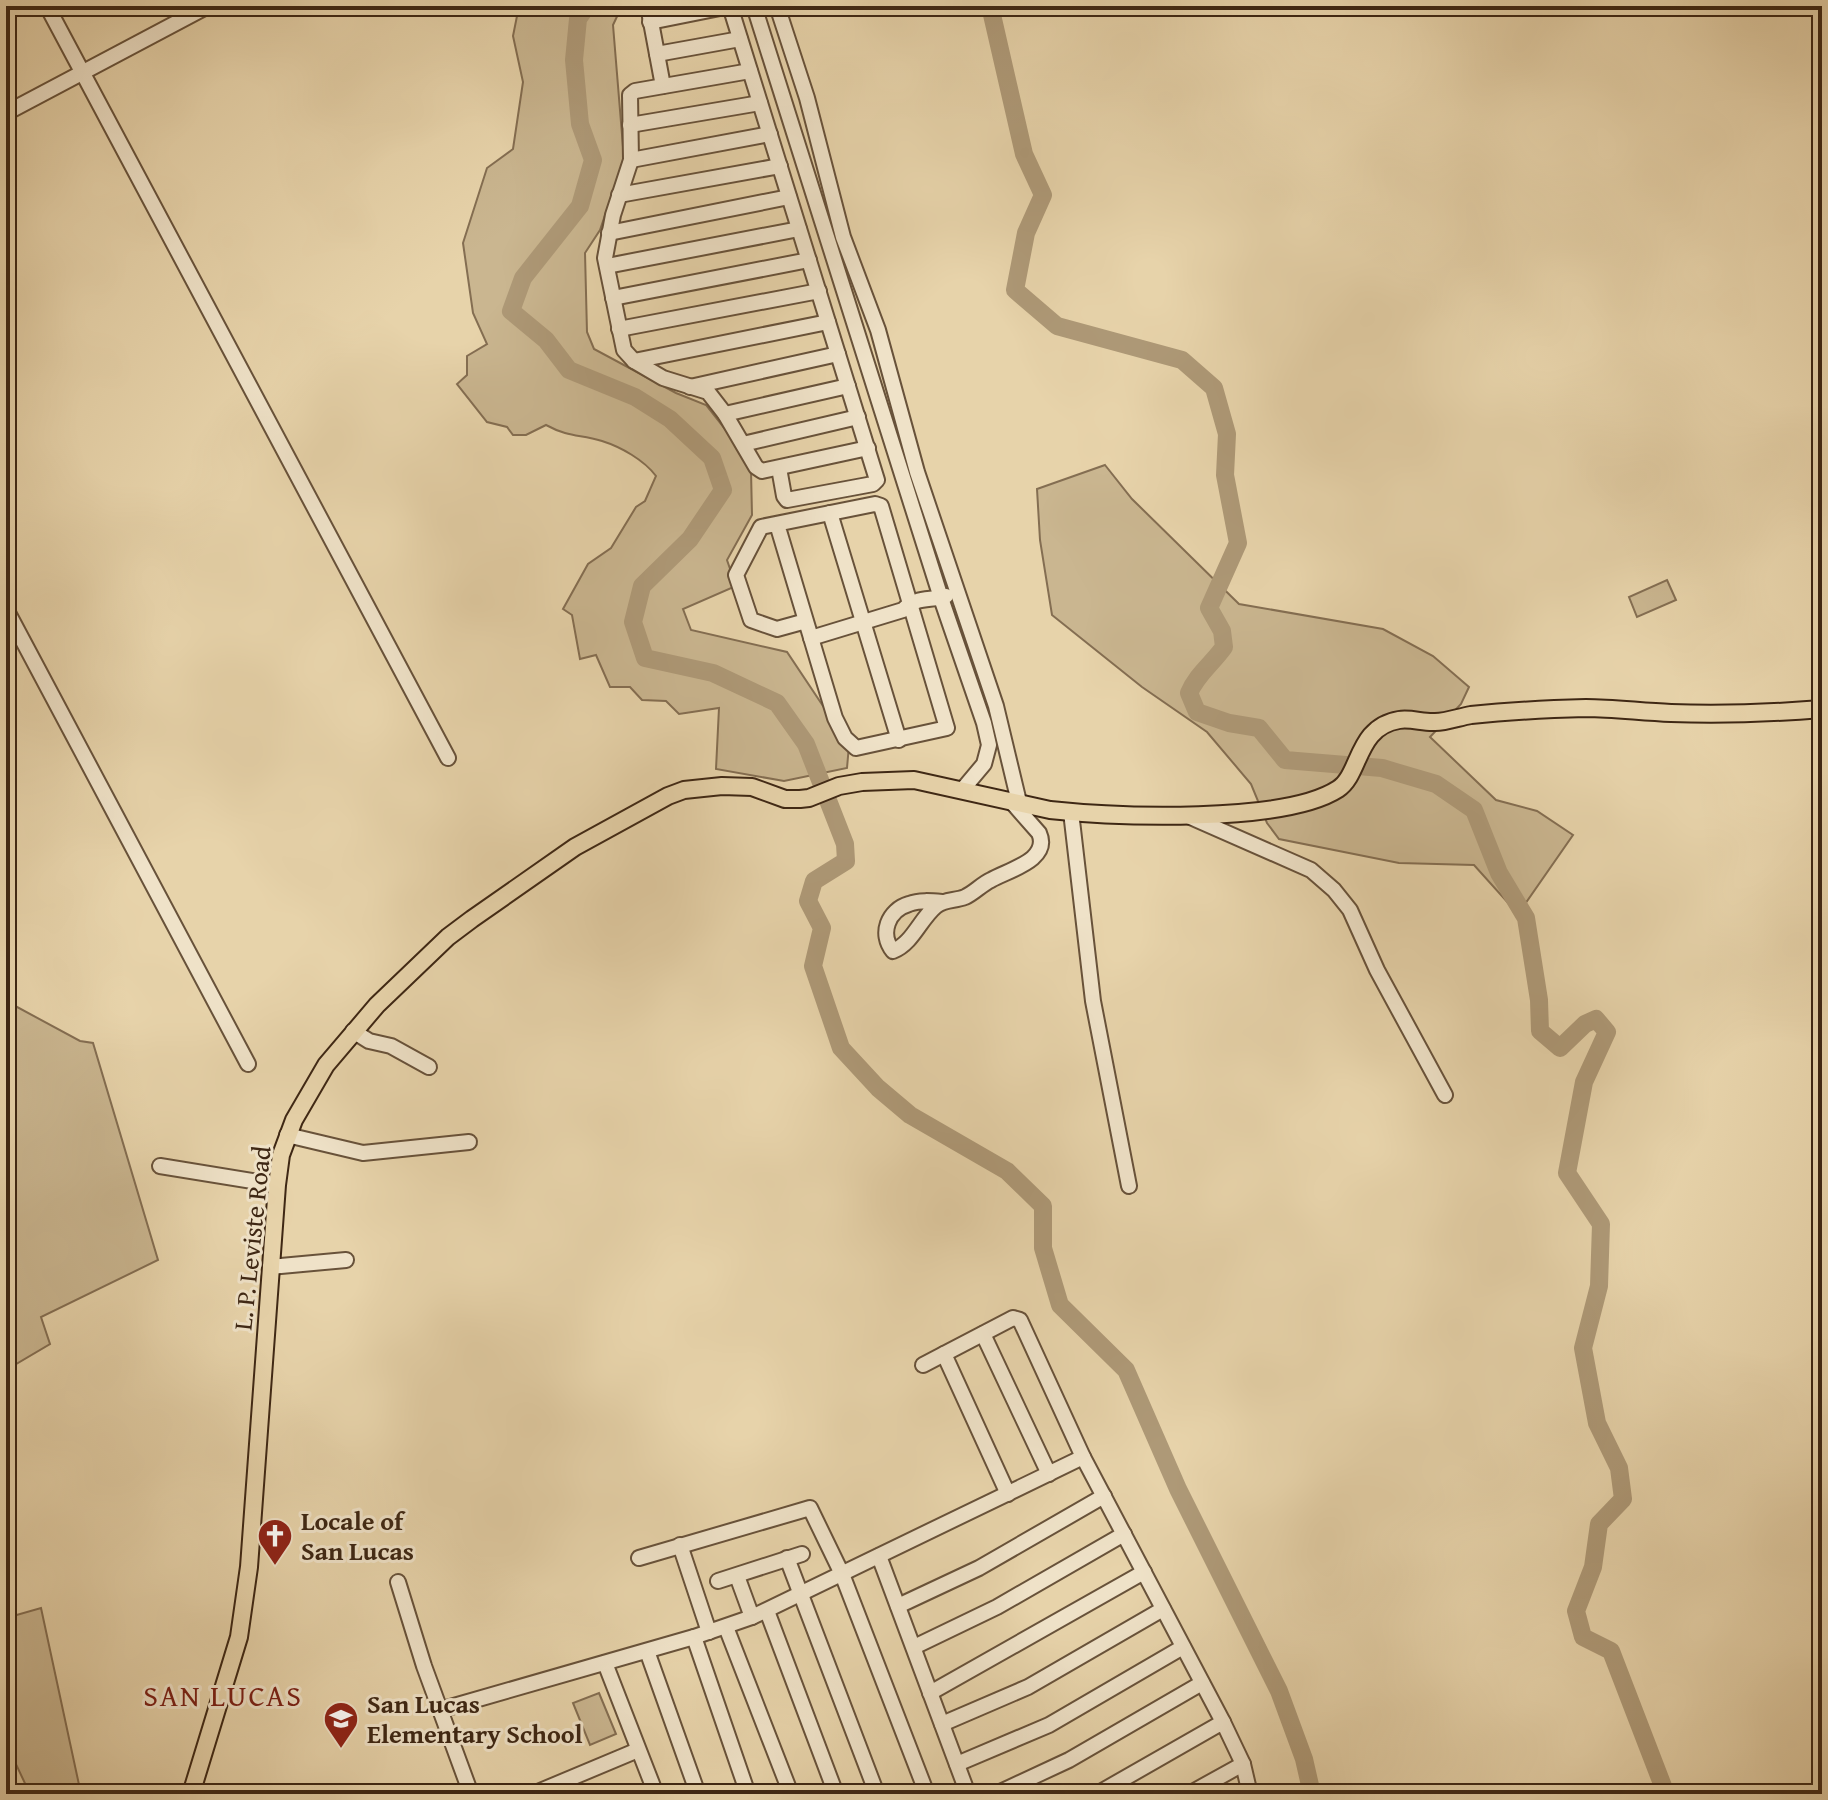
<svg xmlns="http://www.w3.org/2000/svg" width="1828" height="1800" font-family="'Gentium Book Plus',serif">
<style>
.green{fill:#cab690;stroke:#846e52;stroke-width:2}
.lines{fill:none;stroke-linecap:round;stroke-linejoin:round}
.river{stroke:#ae9977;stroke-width:18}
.minor-casing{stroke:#68523a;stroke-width:18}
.major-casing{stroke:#3e2714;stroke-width:20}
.minor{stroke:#efe2c8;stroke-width:14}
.major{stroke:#e7d3aa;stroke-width:16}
.labels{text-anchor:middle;stroke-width:6;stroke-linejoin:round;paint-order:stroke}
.street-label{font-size:26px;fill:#3e2714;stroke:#efe2c8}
.poi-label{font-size:26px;font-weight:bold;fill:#3e2714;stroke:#efe2c8;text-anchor:start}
.quarter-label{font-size:30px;letter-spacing:2px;fill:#7a1f14;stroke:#efe2c8}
</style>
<rect width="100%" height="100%" fill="#e7d3aa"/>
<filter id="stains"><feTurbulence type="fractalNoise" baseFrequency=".0025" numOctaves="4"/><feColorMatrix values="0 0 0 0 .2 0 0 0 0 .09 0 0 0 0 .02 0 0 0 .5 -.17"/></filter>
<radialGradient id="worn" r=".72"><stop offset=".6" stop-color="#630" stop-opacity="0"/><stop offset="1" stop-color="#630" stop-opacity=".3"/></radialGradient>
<g class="green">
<path d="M519,6H622L613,25L624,159L600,230L585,253L587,332L594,349L676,393L706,405L728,433L751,471L752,515L727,560L736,586L683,609L691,630L787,652L849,745L847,768L784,781L716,769L719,708L679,714L666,701L642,700L630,687H610L596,655L580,659L572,615L563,609L588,564L611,548L636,507L645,501L656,476C644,460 621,447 602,441C579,434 570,438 546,425L526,435H513L507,427L487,422L457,384L467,375V356L487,344L473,313L463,243L487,168L513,149L523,82L513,36Z"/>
<polygon points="1105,465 1132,499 1239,604 1383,629 1433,656 1469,687 1461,704 1430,737 1496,800 1537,811 1573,835 1518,914 1474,865 1399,863 1279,839 1267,823 1251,784 1207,732 1142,687 1052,615 1040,540 1037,489"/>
<polygon points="1667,580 1676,600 1637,617 1629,597"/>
<polygon points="6,1001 80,1041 93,1043 158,1260 41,1317 50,1344 6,1370"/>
<polygon points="41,1608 81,1794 30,1794 6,1743 6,1618"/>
<polygon points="599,1693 616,1734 590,1745 573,1703"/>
</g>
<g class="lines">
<g class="river">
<polyline points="587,6 578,19 574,60 580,124 593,160 580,206 523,278 511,311 546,340 569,370 635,397 670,419 712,458 723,490 690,539 642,586 633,622 645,658 713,673 777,703 806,744 845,844 846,861 814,881 808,901 822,928 813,966 841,1048 878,1088 910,1115 1007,1171 1043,1206 1043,1248 1060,1305 1126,1370 1178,1489 1279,1691 1304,1759 1312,1794"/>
<path d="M990,6L1024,154L1043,195L1026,233L1015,290L1057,326L1182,360L1214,388L1227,434L1225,475L1238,543L1209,608L1222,631L1224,647C1212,664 1197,674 1189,693L1197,712L1229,723L1259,728L1285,760L1382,768L1436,784L1474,810L1499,873L1526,918L1539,1000L1540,1031L1560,1048L1585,1024L1596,1019L1607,1032L1584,1082L1567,1173L1601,1224L1599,1286L1583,1348L1597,1423L1619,1468L1623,1499L1599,1524L1593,1567L1576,1611L1583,1637L1611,1651L1666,1794"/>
</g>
<defs>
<g id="minor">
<polyline points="47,6 448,758"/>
<polyline points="648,6 663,86"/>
<polyline points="730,6 877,480 873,484 787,500 784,496 779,468"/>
<polyline points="754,6 942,601 984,723 989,745 984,764 963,789"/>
<polyline points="777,6 807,98 843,237 878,330 917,472 996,706 1019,802"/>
<polyline points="650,22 730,6"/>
<polyline points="657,54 740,39"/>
<polyline points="750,71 635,91 630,95 631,160 613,215 605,258 624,350 634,361 663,378 708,392 725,414 756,467 762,471 868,448"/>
<polyline points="6,113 208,6"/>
<polyline points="630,125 760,103"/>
<polyline points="631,160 770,134"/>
<polyline points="619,195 780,166"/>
<polyline points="609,233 789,197"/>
<polyline points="607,266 799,229"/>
<polyline points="613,298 809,260"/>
<polyline points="619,329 819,291"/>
<polyline points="634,361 828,322"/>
<polyline points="690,387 838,354"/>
<polyline points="725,414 848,386"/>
<polyline points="743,444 858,417"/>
<polyline points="830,513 899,740"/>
<polyline points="777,524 835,718 845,738 856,748 947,728 881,506 875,504 761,527 736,575 751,620 777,629 806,621"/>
<polyline points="6,609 248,1064"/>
<path d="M811,638L903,610C916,596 930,601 946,596"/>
<polyline points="1071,812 1093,1001 1129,1186"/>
<polyline points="1186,815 1311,870 1334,890 1350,910 1377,970 1445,1095"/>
<path d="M942,902C931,901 919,900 909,904C888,910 879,934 893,951C913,943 920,919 936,906C945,899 955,901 965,897C974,893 982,884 991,880C1008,870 1051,860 1039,833L1010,800"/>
<polyline points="353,1031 369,1041 391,1046 429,1067"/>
<polyline points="287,1135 363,1153 469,1142"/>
<polyline points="160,1166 277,1185"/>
<polyline points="270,1267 346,1260"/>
<polyline points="983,1334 1049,1474"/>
<polyline points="923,1365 944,1354"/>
<polyline points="1008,1494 944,1354 1013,1318 1020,1320 1083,1457"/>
<polyline points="680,1545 709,1632"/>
<polyline points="879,1556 968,1794"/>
<polyline points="639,1558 810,1508 842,1574 927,1794"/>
<polyline points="787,1558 877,1794"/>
<polyline points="737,1576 752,1617"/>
<polyline points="718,1581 802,1554"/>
<polyline points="398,1582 424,1666 471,1794"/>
<polyline points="898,1606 979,1568 1104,1496"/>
<polyline points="767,1611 836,1794"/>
<polyline points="726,1627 791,1794"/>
<polyline points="694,1637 748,1794"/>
<polyline points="914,1647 997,1607 1124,1534"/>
<polyline points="647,1651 698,1794"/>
<polyline points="605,1663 656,1794"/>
<polyline points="930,1693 1144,1572"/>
<polyline points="440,1710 694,1637 752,1617 1083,1457 1223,1722"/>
<polyline points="942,1724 1028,1687 1163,1609"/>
<polyline points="957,1764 1049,1725 1183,1647"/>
<polyline points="533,1794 638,1750"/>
<polyline points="996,1794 1069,1760 1202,1683"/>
<polyline points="1097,1794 1223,1722 1243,1764 1250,1794"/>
<polyline points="1189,1794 1243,1764"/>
</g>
<path id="major" d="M191,1794L239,1637L249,1567L277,1185L281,1155L294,1120L326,1065L377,1005L448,937L472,919L575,847L668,796L684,790L722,786L752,787L785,799H800L809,798L839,786L862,782L914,780L1050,810C1116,817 1284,824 1338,789C1361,774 1356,727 1399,720C1411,718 1424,723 1435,722C1447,722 1459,717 1471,715C1509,711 1547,709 1586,708C1614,708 1642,712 1671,713C1721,715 1772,713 1822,709"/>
</defs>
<use href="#minor" class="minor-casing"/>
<use href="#major" class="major-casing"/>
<use href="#minor" class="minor"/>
<use href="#major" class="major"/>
</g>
<defs>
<symbol id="church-pin" viewBox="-11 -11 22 30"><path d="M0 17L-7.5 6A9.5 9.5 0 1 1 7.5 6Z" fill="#8f2418" stroke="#efe2c8"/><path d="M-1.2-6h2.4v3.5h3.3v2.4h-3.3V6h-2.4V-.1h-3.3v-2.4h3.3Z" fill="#fff"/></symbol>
<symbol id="school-pin" viewBox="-11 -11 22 30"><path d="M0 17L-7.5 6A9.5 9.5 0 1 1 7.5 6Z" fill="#8f2418" stroke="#efe2c8"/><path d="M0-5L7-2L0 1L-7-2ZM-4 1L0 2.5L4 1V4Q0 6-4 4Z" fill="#fff"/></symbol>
</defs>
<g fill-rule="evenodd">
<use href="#church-pin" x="255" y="1516" width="40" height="54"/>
<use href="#school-pin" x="321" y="1699" width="40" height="54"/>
</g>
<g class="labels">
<g class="street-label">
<text transform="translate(252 1238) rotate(-84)" y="9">L. P. Leviste Road</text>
</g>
<g class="poi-label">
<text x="301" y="1530">Locale of<tspan x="301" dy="30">San Lucas</tspan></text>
<text x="367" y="1713">San Lucas<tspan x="367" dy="30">Elementary School</tspan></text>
</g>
<g class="quarter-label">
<text x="223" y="1706">SAN LUCAS</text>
</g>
</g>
<rect width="1828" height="1800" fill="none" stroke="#e7d3aa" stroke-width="32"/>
<rect x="8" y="8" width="1812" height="1784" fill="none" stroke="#3e2714" stroke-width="4"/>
<rect x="16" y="16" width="1796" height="1768" fill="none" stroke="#3e2714" stroke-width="2"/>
<rect width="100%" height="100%" filter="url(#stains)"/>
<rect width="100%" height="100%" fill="url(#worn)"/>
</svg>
